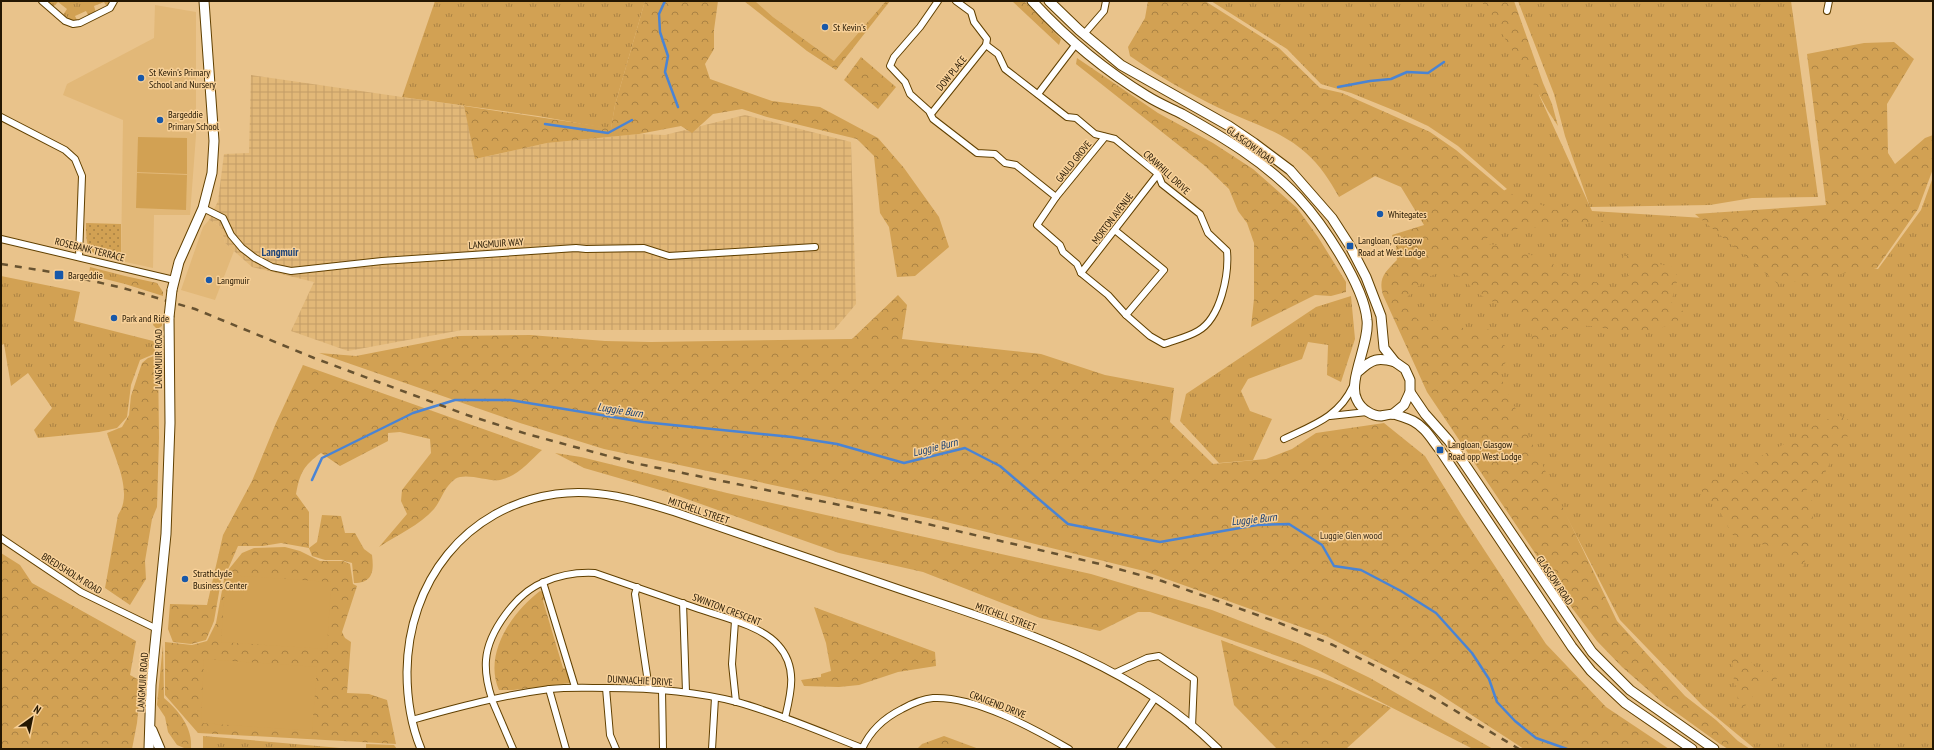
<svg xmlns="http://www.w3.org/2000/svg" width="1934" height="750" font-family="'PT Sans Narrow',sans-serif">
<style>
.built{fill:#e2b878}
.industrial{fill:url(#industrial-grid)}
.grass{fill:url(#grass-tufts)}
.forest{fill:url(#forest-crowns)}
.garden{fill:url(#garden-dots)}
.pitch{fill:#d2a153}
.lines{fill:none;stroke-linecap:round;stroke-linejoin:round}
.stream{stroke:#4a84d4;stroke-width:2.5}
.minor-casing{stroke:#614000;stroke-width:8}
.tertiary-casing{stroke:#614000;stroke-width:9}
.primary-casing{stroke:#614000;stroke-width:11}
.minor{stroke:#fff;stroke-width:6}
.tertiary{stroke:#fff;stroke-width:7}
.primary{stroke:#fff;stroke-width:9}
.rail{stroke:#685331;stroke-width:2.5;stroke-dasharray:7 7;stroke-linecap:butt}
.primary-bridge-casing{stroke:#614000;stroke-width:11;stroke-linecap:butt}
.primary-bridge{stroke:#fff;stroke-width:9}
.poi-dot{fill:#1858a9;stroke:#f7d098;stroke-width:1.5}
.labels{text-anchor:middle;stroke-width:3;stroke-linejoin:round;paint-order:stroke}
.poi-label{font-size:10px;fill:#241702;stroke:#f7d098;text-anchor:start}
.street-label{font-size:10px;fill:#241702;stroke:#f7d098}
.park-label{font-size:10px;fill:#372b1a;stroke:#f7d098}
.neighbourhood-label{font-size:11px;font-weight:bold;fill:#1e457a;stroke:#f7d098}
.water-label{font-size:11px;font-style:italic;fill:#163e72;stroke:#f7d098}
</style>
<defs>
<pattern id="industrial-grid" width="8" height="8" patternUnits="userSpaceOnUse"><rect width="8" height="8" fill="#e2b878"/><path d="M0 4h8M4 0v8" fill="none" stroke="#c29d66"/></pattern>
<pattern id="grass-tufts" width="24" height="20" patternUnits="userSpaceOnUse"><rect width="24" height="20" fill="#d2a153"/><path d="M3 7l-1-3M5 7V3M7 7l1-3M15 17l-1-3M17 17v-4M19 17l1-3" fill="none" stroke="#aa8243"/></pattern>
<pattern id="forest-crowns" width="20" height="18" patternUnits="userSpaceOnUse"><rect width="20" height="18" fill="#d2a153"/><path d="M2 6a3 3 0 1 1 6 0M12 15a3 3 0 1 1 6 0" fill="none" stroke="#aa8243"/></pattern>
<pattern id="garden-dots" width="8" height="8" patternUnits="userSpaceOnUse"><rect width="8" height="8" fill="#d2a153"/><path d="M2 2h.1M6 6h.1" fill="none" stroke="#aa8243" stroke-width="1.8" stroke-linecap="round"/></pattern>
</defs>
<rect width="100%" height="100%" fill="#e9c38b"/>
<g class="built">
<polygon points="755,1 886,1 834,61 773,17"/>
<polygon points="155,5 196,12 196,135 190,215 154,215 153,268 121,261 123,120 63,95 67,84 154,38"/>
<polygon points="209,220 221,227 225,243 234,251 215,300 181,290 203,227"/>
</g>
<polygon class="industrial" points="251,75 464,106 476,159 547,143 639,134 665,135 745,115 851,142 856,304 834,330 462,330 348,351 291,331 314,282 252,267 225,243 221,227 209,220 218,201 224,154 249,153"/>
<g class="grass">
<polygon points="46,1 110,1 107,7 104,2 94,6 96,13 89,17 86,11 75,16 78,22 74,23 63,15 67,9 58,2 53,7"/>
<polygon points="435,1 645,1 615,105 611,129 538,116 402,97"/>
<polygon points="1211,1 1510,1 1540,97 1592,211 1704,218 1770,245 1878,269 1921,210 1933,177 1933,749 1755,749 1703,706 1620,620 1498,384 1430,359 1389,281 1404,242 1507,189 1458,146 1428,126 1398,112 1351,93 1321,84 1287,49"/>
<polygon points="1518,1 1791,1 1818,197 1752,198 1710,205 1590,207 1565,136 1554,94"/>
<polygon points="90,267 125,276 125,284 89,275"/>
<polygon points="1,276 80,292 74,321 157,342 154,354 140,360 131,385 127,417 117,428 99,432 38,438 34,430 52,408 28,373 11,386 4,344 1,345"/>
<polygon points="1351,296 1355,339 1341,382 1327,375 1328,345 1308,342 1302,359 1248,379 1241,391 1250,411 1272,419 1253,460 1219,463 1180,421 1186,394 1316,307"/>
<polygon points="156,315 162,318 162,326 157,329 153,325"/>
<polygon points="203,736 352,749 203,749"/>
</g>
<g class="forest">
<polygon points="645,1 718,1 714,30 714,49 705,64 710,79 772,101 820,107 878,138 904,168 939,217 949,247 915,276 897,277 889,227 880,213 874,156 857,139 767,117 742,109 713,114 692,133 681,126 639,134 547,143 475,159 464,106 611,128 615,105"/>
<polygon points="744,1 755,1 773,17 834,61 886,1 890,1 836,70 807,51"/>
<polygon points="1012,1 1024,1 1061,39 1059,45"/>
<path d="M1148,1H1205L1279,48L1320,88L1342,93L1430,132L1456,150L1506,192L1555,210L1572,205L1608,224L1565,222L1547,228L1524,227L1484,239L1485,244L1499,245L1547,260L1573,278L1596,282L1615,290L1628,284L1627,270L1622,257L1630,254L1646,261L1672,267L1678,278L1671,302L1684,312L1685,317C1671,324 1655,332 1639,333C1622,335 1599,324 1580,326C1562,329 1547,336 1531,344L1532,328L1516,309L1488,300L1472,289L1465,279L1445,270L1428,277L1404,300L1417,319L1451,322L1471,332L1491,329L1511,353L1499,374L1617,621L1685,696L1716,720L1738,741L1750,749H1728L1720,744L1663,703L1622,667L1597,641L1569,604L1427,392L1383,295C1378,278 1385,272 1397,260L1396,246L1392,235L1424,225L1401,187L1375,176L1339,197C1330,181 1320,165 1306,153C1282,131 1248,122 1219,108C1188,93 1158,76 1130,56L1128,47L1145,18Z"/>
<polygon points="1481,1 1514,1 1543,83 1552,104 1558,126 1548,111 1528,74 1508,44 1490,12"/>
<polygon points="1894,42 1914,59 1887,104 1888,153 1895,164 1925,138 1933,135 1933,169 1918,209 1877,268 1778,284 1695,214 1826,205 1807,54 1864,43"/>
<polygon points="861,57 896,87 878,109 844,80"/>
<polygon points="1077,58 1158,113 1213,143 1253,169 1297,208 1318,237 1346,282 1346,292 1331,296 1315,295 1251,327 1254,299 1254,243 1247,223 1238,211 1229,189 1205,166 1076,64"/>
<polygon points="125,276 157,283 163,292 163,296 125,284"/>
<polygon points="898,295 907,305 902,339 1041,354 1105,375 1174,388 1170,422 1213,464 1266,459 1292,449 1316,433 1384,423 1425,456 1462,516 1546,644 1606,707 1669,749 1524,749 1433,690 1326,636 1144,571 942,521 604,449 520,423 319,353 356,356 459,336 530,335 605,341 651,342 852,339"/>
<path d="M158,355L159,438L157,507L152,519L145,561L146,579L130,605L105,588L118,515C134,492 114,457 107,433L122,427L129,415L131,396L142,363L148,358Z"/>
<path d="M303,365L542,450C531,460 517,477 500,480C489,482 466,472 455,479C444,487 442,499 434,509C420,525 397,535 379,547L407,514L401,501L402,490L431,453L430,439L400,432L388,433V441L340,466L321,453C303,466 300,473 296,494L309,512V548L317,542L322,515L341,516L345,533H355L364,549L372,555C374,571 373,583 354,583L352,563L341,560H325L312,556L309,548L281,543L263,546H238L229,567L221,581L214,621L206,640L191,644L173,642L168,629L170,604L207,605L223,535L252,481L276,423Z"/>
<path d="M1840,416L1851,421L1847,438L1835,449L1829,465L1824,475L1817,484L1804,491L1814,503C1813,519 1809,558 1801,570C1792,561 1782,551 1769,546C1758,542 1738,543 1731,533C1728,530 1728,525 1726,522C1721,512 1713,503 1703,497L1701,486L1702,481L1734,478L1749,469L1761,456L1794,439L1821,421Z"/>
<polygon points="555,453 581,457 727,493 1091,574 1212,610 1300,644 1370,678 1493,749 1473,749 1318,670 1150,612 1138,612 1100,631 1040,618 923,572 839,553 667,492 584,468"/>
<polygon points="285,547 300,551 320,561 343,561 350,564 353,584 357,586 342,632 345,638 351,642 347,693 369,694 387,700 396,744 198,733 165,695 165,642 192,645 207,641 216,623 225,574 242,553 254,548"/>
<polygon points="1,553 20,565 32,583 136,641 130,675 141,681 137,723 132,749 1,749"/>
<path d="M540,591L543,592L546,595L543,601L563,668L566,669L570,683L513,690H499C483,654 512,612 540,591Z"/>
<polygon points="814,607 935,652 936,666 898,672 859,685 839,687 804,686 801,680 821,677 821,674 831,671 826,643"/>
<polygon points="1221,640 1330,681 1391,708 1346,749 1277,749 1234,705"/>
<path d="M163,644L164,698C179,711 193,728 191,749L184,748L177,745L168,732L165,717L157,705Z"/>
<polygon points="1731,651 1750,661 1756,668 1767,671 1777,677 1775,686 1761,686 1741,711 1737,705 1738,693 1734,681"/>
<polygon points="944,736 979,749 917,749 922,744"/>
<polygon points="366,744 394,745 397,749 366,749"/>
</g>
<path class="garden" d="M86,223L121,224V261C90,253 86,257 86,223Z"/>
<g class="pitch">
<polygon points="138,137 187,138 187,174 137,172"/>
<polygon points="137,173 187,175 186,210 136,208"/>
<polygon points="226,575 331,582 327,649 221,642"/>
<polygon points="204,659 317,667 312,731 201,723"/>
</g>
<g class="lines">
<g class="stream">
<polyline points="665,1 659,14 660,32 668,56 665,72 678,107"/>
<polyline points="1338,87 1370,81 1391,79 1407,72 1428,73 1444,62"/>
<polyline points="545,124 608,133 632,120"/>
<polyline points="312,480 322,458 413,413 455,400 510,400 643,422 792,437 837,444 904,463 965,448 1000,466 1068,524 1160,542 1257,525 1289,524 1322,545 1334,566 1361,570 1401,591 1436,613 1472,653 1489,679 1497,702 1515,721 1536,738 1567,749"/>
</g>
<defs>
<g id="minor">
<polyline points="42,1 65,21 73,24 80,23 110,8 114,1"/>
<path d="M938,1L920,27L894,57L890,66L905,82L910,94L929,111L933,119L977,153L995,154L1005,163L1016,165L1056,197L1037,225L1060,245L1063,252L1077,264L1081,273L1108,295L1126,315L1150,336L1164,344C1175,340 1188,337 1198,331C1221,318 1229,274 1227,251L1208,233L1200,214L1162,184L1158,174L1115,139L1095,134L1076,118L1067,117L1005,69L998,54L986,45"/>
<polyline points="1827,11 1829,1"/>
<polyline points="1084,34 1104,11 1106,1"/>
<polyline points="1038,94 1076,44"/>
<polyline points="931,114 986,45 987,39 974,22 971,12 956,1"/>
<polyline points="1,117 65,150 75,159 82,176 79,257"/>
<polyline points="1056,197 1105,137"/>
<polyline points="203,208 223,218 231,235 242,248 255,258 272,267 291,271 382,261 576,248 586,249 644,248 669,256 815,247"/>
<polyline points="1116,231 1164,270 1126,315"/>
<polyline points="1,239 174,280"/>
<polyline points="1081,273 1158,174"/>
<polyline points="1330,416 1367,412"/>
<path d="M1284,439C1313,425 1339,417 1353,386"/>
<polyline points="1,538 81,592 157,629"/>
<polyline points="543,582 575,687"/>
<polyline points="637,587 635,594 649,689"/>
<polyline points="683,603 686,692"/>
<polyline points="735,621 732,664 736,702"/>
<polyline points="1115,673 1147,658 1159,656 1194,679 1192,726"/>
<polyline points="606,688 610,735 616,749"/>
<polyline points="549,689 566,749"/>
<polyline points="662,690 663,749"/>
<path d="M492,699C488,687 485,673 486,660C488,632 517,592 544,582C560,575 577,572 595,573C630,585 664,597 699,609C723,617 762,626 778,645C798,667 791,693 785,718"/>
<polyline points="492,700 513,749"/>
<path d="M412,720C458,707 503,695 550,689C569,687 588,688 607,688C651,688 694,691 737,702C780,714 821,732 862,748"/>
<polyline points="712,749 715,698"/>
<path d="M862,749C870,731 884,718 902,709C911,704 922,699 933,698C975,696 1033,728 1069,749"/>
<polyline points="1121,749 1155,698"/>
</g>
<path id="tertiary" d="M421,749C411,725 407,698 407,672C408,582 465,507 556,494C597,488 637,500 675,512C749,537 822,563 896,588C1010,627 1130,661 1218,749"/>
<g id="primary">
<path d="M1032,1C1066,38 1104,70 1147,96C1158,103 1170,108 1182,114C1223,137 1265,162 1298,197C1322,223 1364,285 1367,320C1370,343 1347,382 1357,400C1361,409 1372,416 1381,416C1386,415 1390,414 1394,414C1400,416 1407,418 1413,421C1425,427 1432,440 1440,450L1572,647L1591,671L1625,703L1692,749"/>
<polyline points="1049,1 1079,30 1121,65 1229,126 1254,143 1290,170 1332,218 1350,246 1366,277 1381,316 1384,348 1395,362 1405,369 1410,380 1410,392 1404,405 1393,414"/>
<polyline points="172,290 179,262 203,208 212,173 214,141 204,1"/>
<path d="M1359,371C1372,359 1378,357 1395,362"/>
<polyline points="1410,392 1425,414 1449,441 1592,652 1630,690 1714,749"/>
<polyline points="152,730 160,749"/>
<polyline points="149,749 151,685 166,534 170,423 169,317"/>
</g>
</defs>
<use href="#minor" class="minor-casing"/>
<use href="#tertiary" class="tertiary-casing"/>
<use href="#primary" class="primary-casing"/>
<use href="#minor" class="minor"/>
<use href="#tertiary" class="tertiary"/>
<use href="#primary" class="primary"/>
<polyline class="rail" points="1,264 58,273 123,288 195,309 314,358 467,415 527,434 634,463 884,514 1100,564 1162,581 1277,622 1333,645 1411,684 1519,749"/>
<defs>
<polyline id="primary-bridge" points="169,317 172,290"/>
</defs>
<use href="#primary-bridge" class="primary-bridge-casing"/>
<use href="#primary-bridge" class="primary-bridge"/>
</g>
<g class="poi-dot">
<circle cx="825" cy="27" r="4"/>
<circle cx="141" cy="78" r="4"/>
<circle cx="160" cy="120" r="4"/>
<circle cx="1380" cy="214" r="4"/>
<rect x="1346" y="242" width="8" height="8" rx="2"/>
<rect x="54" y="270" width="10" height="10" rx="2"/>
<circle cx="209" cy="280" r="4"/>
<circle cx="114" cy="318" r="4"/>
<rect x="1436" y="446" width="8" height="8" rx="2"/>
<circle cx="185" cy="579" r="4"/>
</g>
<g class="labels">
<g class="poi-label">
<text x="833" y="31">St Kevin's</text>
<text x="149" y="76">St Kevin's Primary<tspan x="149" dy="12">School and Nursery</tspan></text>
<text x="168" y="118">Bargeddie<tspan x="168" dy="12">Primary School</tspan></text>
<text x="1388" y="218">Whitegates</text>
<text x="1358" y="244">Langloan, Glasgow<tspan x="1358" dy="12">Road at West Lodge</tspan></text>
<text x="68" y="279">Bargeddie</text>
<text x="217" y="284">Langmuir</text>
<text x="122" y="322">Park and Ride</text>
<text x="1448" y="448">Langloan, Glasgow<tspan x="1448" dy="12">Road opp West Lodge</tspan></text>
<text x="193" y="577">Strathclyde<tspan x="193" dy="12">Business Center</tspan></text>
</g>
<g class="street-label">
<text transform="translate(951 73) rotate(-51)" y="4">DOW PLACE</text>
<text transform="translate(1251 145) rotate(36)" y="4">GLASGOW ROAD</text>
<text transform="translate(1073 161) rotate(-51)" y="4">GAULD GROVE</text>
<text transform="translate(1167 172) rotate(43)" y="4">CRAWHILL DRIVE</text>
<text transform="translate(1112 218) rotate(-53)" y="4">MORTON AVENUE</text>
<text transform="translate(496 243) rotate(-4)" y="4">LANGMUIR WAY</text>
<text transform="translate(90 249) rotate(14)" y="4">ROSEBANK TERRACE</text>
<text transform="translate(158 359) rotate(-90)" y="4">LANGMUIR ROAD</text>
<text transform="translate(699 510) rotate(19)" y="4">MITCHELL STREET</text>
<text transform="translate(72 573) rotate(32)" y="4">BREDISHOLM ROAD</text>
<text transform="translate(1555 580) rotate(56)" y="4">GLASGOW ROAD</text>
<text transform="translate(727 609) rotate(21)" y="4">SWINTON CRESCENT</text>
<text transform="translate(1006 616) rotate(20)" y="4">MITCHELL STREET</text>
<text transform="translate(640 680) rotate(3)" y="4">DUNNACHIE DRIVE</text>
<text transform="translate(142 682) rotate(-86)" y="4">LANGMUIR ROAD</text>
<text transform="translate(998 704) rotate(21)" y="4">CRAIGEND DRIVE</text>
</g>
<g class="park-label">
<text x="1351" y="539">Luggie Glen wood</text>
</g>
<g class="neighbourhood-label">
<text x="280" y="256">Langmuir</text>
</g>
<g class="water-label">
<text transform="translate(620 410) rotate(9)" y="4">Luggie Burn</text>
<text transform="translate(935 447) rotate(-14)" y="4">Luggie Burn</text>
<text transform="translate(1254 519) rotate(-6)" y="4">Luggie Burn</text>
</g>
</g>
<rect width="1934" height="750" fill="none" stroke="#241702" stroke-width="4"/>
<g transform="translate(32 718) rotate(33)" stroke="#f7d098" stroke-width="3" paint-order="stroke">
<path d="M0-3L7 15L0 10L-7 15Z" fill="#241702"/>
<text y="-6" font-size="11" font-weight="bold" text-anchor="middle" fill="#241702">N</text>
</g>
</svg>
